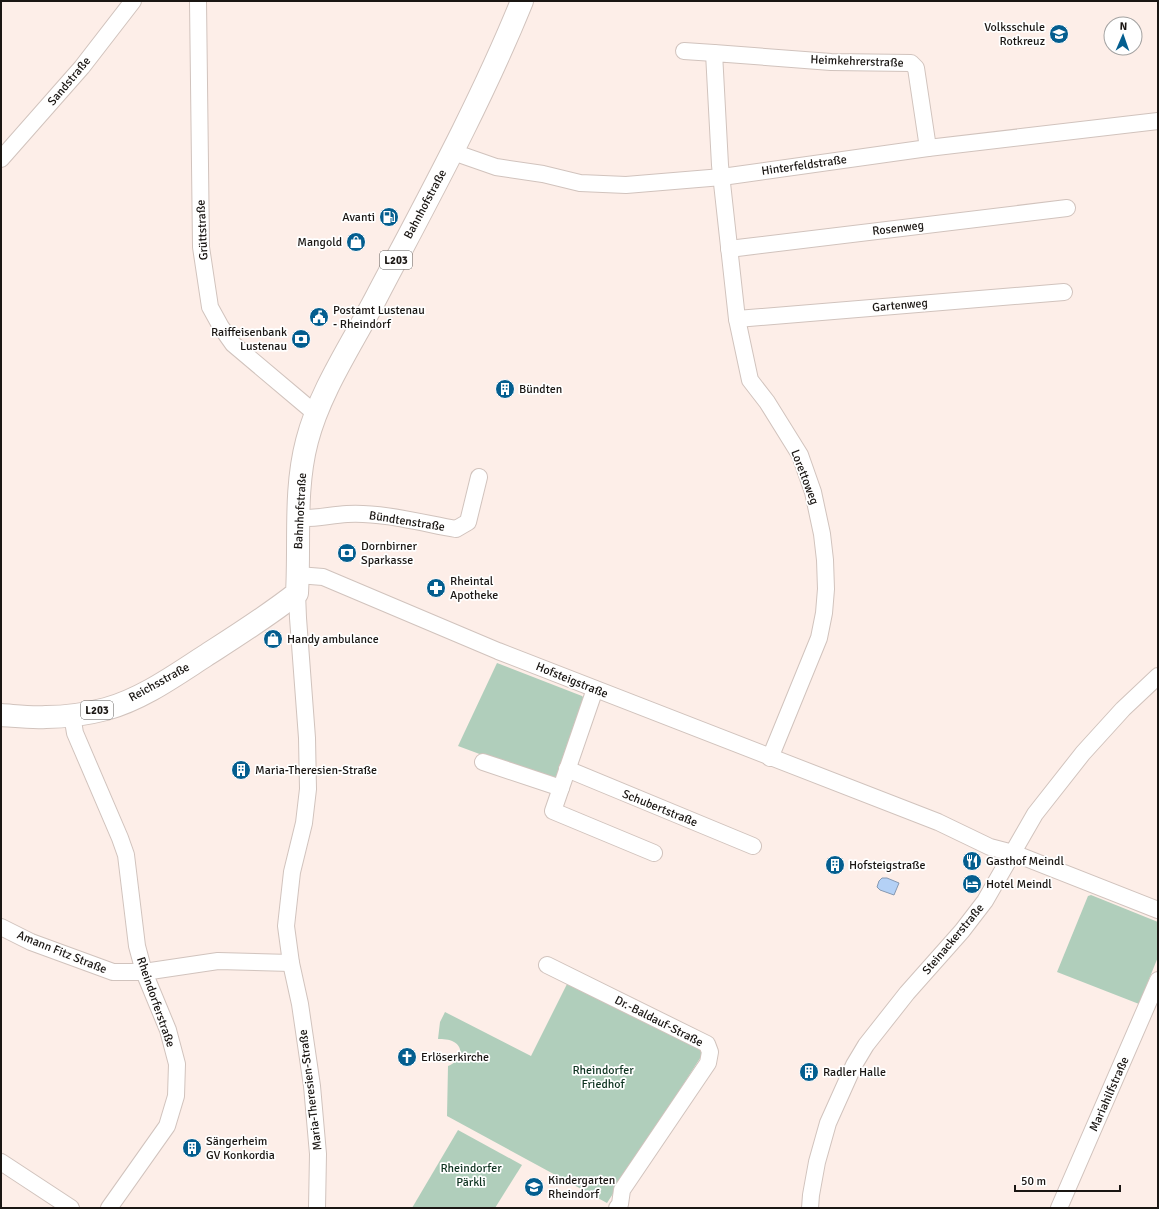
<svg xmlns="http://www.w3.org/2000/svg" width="1159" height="1209" font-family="Signika,sans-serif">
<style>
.green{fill:#b0cebb}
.water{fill:#b4d1f6;stroke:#8699b2}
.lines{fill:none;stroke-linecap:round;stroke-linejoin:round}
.minor-casing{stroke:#d1c3bd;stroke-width:18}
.primary-casing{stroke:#d1c3bd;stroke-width:24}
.minor{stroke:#fff;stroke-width:16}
.primary{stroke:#fff;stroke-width:22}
.labels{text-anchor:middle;stroke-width:3.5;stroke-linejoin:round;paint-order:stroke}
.shield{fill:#fff;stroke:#5f5c5a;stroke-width:1}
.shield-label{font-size:11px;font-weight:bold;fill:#1a1613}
.poi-label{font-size:12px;fill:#1a1613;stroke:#fff;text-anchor:start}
.street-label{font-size:12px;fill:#1a1613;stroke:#fff}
.park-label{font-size:12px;fill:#0e3320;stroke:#fff}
</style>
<rect width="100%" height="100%" fill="#fdeee8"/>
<g class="green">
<polygon points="497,663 582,696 585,699 557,778 552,781 458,746"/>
<polygon points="1091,895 1158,922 1158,957 1139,1004 1057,972 1088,896"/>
<path d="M569,980L706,1049L607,1203L447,1116L448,1066C459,1062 466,1049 454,1042C449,1039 443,1039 438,1039L440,1022L445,1012L531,1056Z"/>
<polygon points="458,1130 522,1165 495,1208 412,1208"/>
</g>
<polygon class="water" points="882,878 887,878 899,883 894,895 880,890 877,887 879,881"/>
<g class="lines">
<defs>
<g id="minor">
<polyline points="198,1 201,247 210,307 221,327 233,344 316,414"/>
<polyline points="684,51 714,53"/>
<polyline points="453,152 496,167 543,174 580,183 626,185 722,177 928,148 1158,121"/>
<polyline points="1,159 82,67 133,1"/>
<polyline points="729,249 1067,208"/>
<polyline points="737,319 1064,292"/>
<path d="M298,518C316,519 330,515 347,514C382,512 422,523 456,529L468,522L479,477"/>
<polyline points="298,575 323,577 498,651 938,822 990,847 1013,853 1158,910"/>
<polyline points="297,593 298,618 307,738 308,789 304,823 292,872 286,926 291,963 300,1004 312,1086 318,1154 317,1208"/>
<polyline points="595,689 553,811 654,853"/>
<polyline points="72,715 75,733 120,838 126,855 137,946 144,972 168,1030 177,1064 176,1096 167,1126 109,1208"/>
<polyline points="770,758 819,638 824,613 826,589 825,560 822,534 813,492 800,455 767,402 750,380 737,319 720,165 714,53 831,62 911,63 916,68 928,148"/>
<polyline points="483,762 561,788"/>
<polyline points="567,769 753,846"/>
<polyline points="1,927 31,942 113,972 144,972 218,961 291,963"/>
<polyline points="547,965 707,1044 710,1052 708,1063 622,1190 620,1204 617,1208"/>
<polyline points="1,1162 71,1208"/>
<polyline points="810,1208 811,1195 817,1162 828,1123 854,1065 866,1045 907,993 962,931 985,901 1035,814 1083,753 1123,709 1158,676"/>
<polyline points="1059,1208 1158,980"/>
</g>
<path id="primary" d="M1,715C16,716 31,718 46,717C66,717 87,714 106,709C142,699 174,676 205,656C236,636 268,616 297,593C300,543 294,490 307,441C320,390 354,341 378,294C429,197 481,102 522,1"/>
</defs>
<use href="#minor" class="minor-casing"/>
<use href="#primary" class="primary-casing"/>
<use href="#minor" class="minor"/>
<use href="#primary" class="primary"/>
</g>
<defs>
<symbol id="school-disc" viewBox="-11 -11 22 22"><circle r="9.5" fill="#045e8f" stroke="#fff"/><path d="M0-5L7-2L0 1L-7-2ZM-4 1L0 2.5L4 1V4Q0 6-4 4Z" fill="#fff"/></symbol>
<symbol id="fuel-disc" viewBox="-11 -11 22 22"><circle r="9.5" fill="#045e8f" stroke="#fff"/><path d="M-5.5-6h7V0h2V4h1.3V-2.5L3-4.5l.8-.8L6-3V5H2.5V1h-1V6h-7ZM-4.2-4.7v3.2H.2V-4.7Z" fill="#fff"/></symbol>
<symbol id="shop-disc" viewBox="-11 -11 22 22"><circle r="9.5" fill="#045e8f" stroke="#fff"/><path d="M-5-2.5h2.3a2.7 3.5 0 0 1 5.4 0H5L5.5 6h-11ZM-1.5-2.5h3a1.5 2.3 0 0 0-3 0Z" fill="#fff"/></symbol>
<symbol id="civic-disc" viewBox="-11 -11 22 22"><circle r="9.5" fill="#045e8f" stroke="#fff"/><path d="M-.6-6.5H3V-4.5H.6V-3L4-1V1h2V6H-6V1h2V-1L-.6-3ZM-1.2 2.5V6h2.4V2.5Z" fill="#fff"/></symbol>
<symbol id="bank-disc" viewBox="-11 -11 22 22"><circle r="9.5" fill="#045e8f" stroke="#fff"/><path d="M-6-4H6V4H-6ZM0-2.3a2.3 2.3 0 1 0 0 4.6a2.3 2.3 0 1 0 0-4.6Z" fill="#fff"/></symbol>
<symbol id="building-disc" viewBox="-11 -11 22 22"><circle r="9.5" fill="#045e8f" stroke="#fff"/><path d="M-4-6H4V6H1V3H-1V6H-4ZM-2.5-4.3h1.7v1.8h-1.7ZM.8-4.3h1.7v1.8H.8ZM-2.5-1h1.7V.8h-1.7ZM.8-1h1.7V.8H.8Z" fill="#fff"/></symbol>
<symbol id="pharmacy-disc" viewBox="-11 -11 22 22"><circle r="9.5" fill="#045e8f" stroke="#fff"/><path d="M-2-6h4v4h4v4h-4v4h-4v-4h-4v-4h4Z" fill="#fff"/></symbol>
<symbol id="restaurant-disc" viewBox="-11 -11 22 22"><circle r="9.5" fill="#045e8f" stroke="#fff"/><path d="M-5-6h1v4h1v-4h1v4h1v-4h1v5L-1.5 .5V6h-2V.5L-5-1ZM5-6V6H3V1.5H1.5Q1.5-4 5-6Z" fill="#fff"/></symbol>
<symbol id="hotel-disc" viewBox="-11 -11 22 22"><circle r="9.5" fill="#045e8f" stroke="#fff"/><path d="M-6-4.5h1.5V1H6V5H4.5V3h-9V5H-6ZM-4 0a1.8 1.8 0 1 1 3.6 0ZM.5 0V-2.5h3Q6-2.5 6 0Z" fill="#fff"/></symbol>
<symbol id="church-disc" viewBox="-11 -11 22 22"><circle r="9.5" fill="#045e8f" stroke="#fff"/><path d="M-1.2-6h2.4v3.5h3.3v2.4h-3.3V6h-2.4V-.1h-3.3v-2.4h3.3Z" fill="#fff"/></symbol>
</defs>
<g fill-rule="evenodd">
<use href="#school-disc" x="1048" y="23" width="22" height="22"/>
<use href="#fuel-disc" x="378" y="206" width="22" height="22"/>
<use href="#shop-disc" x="345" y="231" width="22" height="22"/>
<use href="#civic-disc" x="308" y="306" width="22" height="22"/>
<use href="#bank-disc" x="290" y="328" width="22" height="22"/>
<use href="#building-disc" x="494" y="378" width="22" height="22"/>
<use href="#bank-disc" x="336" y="542" width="22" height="22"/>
<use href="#pharmacy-disc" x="425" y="577" width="22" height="22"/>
<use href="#shop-disc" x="262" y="628" width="22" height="22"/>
<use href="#building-disc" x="230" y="759" width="22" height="22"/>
<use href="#restaurant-disc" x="961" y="850" width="22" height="22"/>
<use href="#building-disc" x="824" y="854" width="22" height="22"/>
<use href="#hotel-disc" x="961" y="873" width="22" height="22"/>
<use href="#church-disc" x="396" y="1046" width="22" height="22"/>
<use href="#building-disc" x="798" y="1061" width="22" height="22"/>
<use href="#building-disc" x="181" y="1137" width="22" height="22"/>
<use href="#school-disc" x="523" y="1176" width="22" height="22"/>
</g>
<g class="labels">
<g class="shield">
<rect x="380" y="251" width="32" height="18" rx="3"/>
<rect x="81" y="701" width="32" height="18" rx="3"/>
</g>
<g class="shield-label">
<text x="396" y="264">L203</text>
<text x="97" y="714">L203</text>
</g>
<g class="poi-label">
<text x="1045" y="31" text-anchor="end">Volksschule<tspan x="1045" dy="14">Rotkreuz</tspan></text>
<text x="375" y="221" text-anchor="end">Avanti</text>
<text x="342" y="246" text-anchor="end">Mangold</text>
<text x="333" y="314">Postamt Lustenau<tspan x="333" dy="14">- Rheindorf</tspan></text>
<text x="287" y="336" text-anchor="end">Raiffeisenbank<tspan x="287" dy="14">Lustenau</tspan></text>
<text x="519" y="393">Bündten</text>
<text x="361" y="550">Dornbirner<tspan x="361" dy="14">Sparkasse</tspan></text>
<text x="450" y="585">Rheintal<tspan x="450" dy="14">Apotheke</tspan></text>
<text x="287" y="643">Handy ambulance</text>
<text x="255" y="774">Maria-Theresien-Straße</text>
<text x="986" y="865">Gasthof Meindl</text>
<text x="849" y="869">Hofsteigstraße</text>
<text x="986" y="888">Hotel Meindl</text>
<text x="421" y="1061">Erlöserkirche</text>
<text x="823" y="1076">Radler Halle</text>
<text x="206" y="1145">Sängerheim<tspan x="206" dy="14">GV Konkordia</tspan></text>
<text x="548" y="1184">Kindergarten<tspan x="548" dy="14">Rheindorf</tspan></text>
</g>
<g class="street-label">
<text transform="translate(857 61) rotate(2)" y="4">Heimkehrerstraße</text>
<text transform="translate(69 81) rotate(-50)" y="4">Sandstraße</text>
<text transform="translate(804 165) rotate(-8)" y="4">Hinterfeldstraße</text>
<text transform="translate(425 204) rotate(-62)" y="4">Bahnhofstraße</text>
<text transform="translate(898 228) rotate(-7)" y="4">Rosenweg</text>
<text transform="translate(202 230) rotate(-93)" y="4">Grüttstraße</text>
<text transform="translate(900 305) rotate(-5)" y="4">Gartenweg</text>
<text transform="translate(805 477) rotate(69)" y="4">Lorettoweg</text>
<text transform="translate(300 511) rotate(-87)" y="4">Bahnhofstraße</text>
<text transform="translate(407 521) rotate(9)" y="4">Bündtenstraße</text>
<text transform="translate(572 680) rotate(22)" y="4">Hofsteigstraße</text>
<text transform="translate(159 682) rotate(-29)" y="4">Reichsstraße</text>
<text transform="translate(660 808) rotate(22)" y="4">Schubertstraße</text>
<text transform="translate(953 939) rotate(-50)" y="4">Steinackerstraße</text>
<text transform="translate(62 952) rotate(22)" y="4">Amann Fitz Straße</text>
<text transform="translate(156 1002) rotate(71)" y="4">Rheindorferstraße</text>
<text transform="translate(659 1021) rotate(27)" y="4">Dr.-Baldauf-Straße</text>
<text transform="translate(310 1090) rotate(-97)" y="4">Maria-Theresien-Straße</text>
<text transform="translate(1109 1094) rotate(-66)" y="4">Mariahilfstraße</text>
</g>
<g class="park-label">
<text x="603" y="1074">Rheindorfer<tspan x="603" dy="14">Friedhof</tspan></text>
<text x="471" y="1172">Rheindorfer<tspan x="471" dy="14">Pärkli</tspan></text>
</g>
</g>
<rect width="1159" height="1209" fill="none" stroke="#1a1613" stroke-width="4"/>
<g transform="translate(1123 36) rotate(2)"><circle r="19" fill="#ffffff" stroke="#a3a2a1"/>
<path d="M0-3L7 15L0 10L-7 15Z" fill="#045e8f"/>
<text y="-6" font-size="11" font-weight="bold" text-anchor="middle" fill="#1a1613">N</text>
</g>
<path d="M1015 1185v6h105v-6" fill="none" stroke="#1a1613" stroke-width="2"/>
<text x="1021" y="1185" font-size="12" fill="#1a1613" stroke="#ffffff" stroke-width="3" paint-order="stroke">50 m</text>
</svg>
